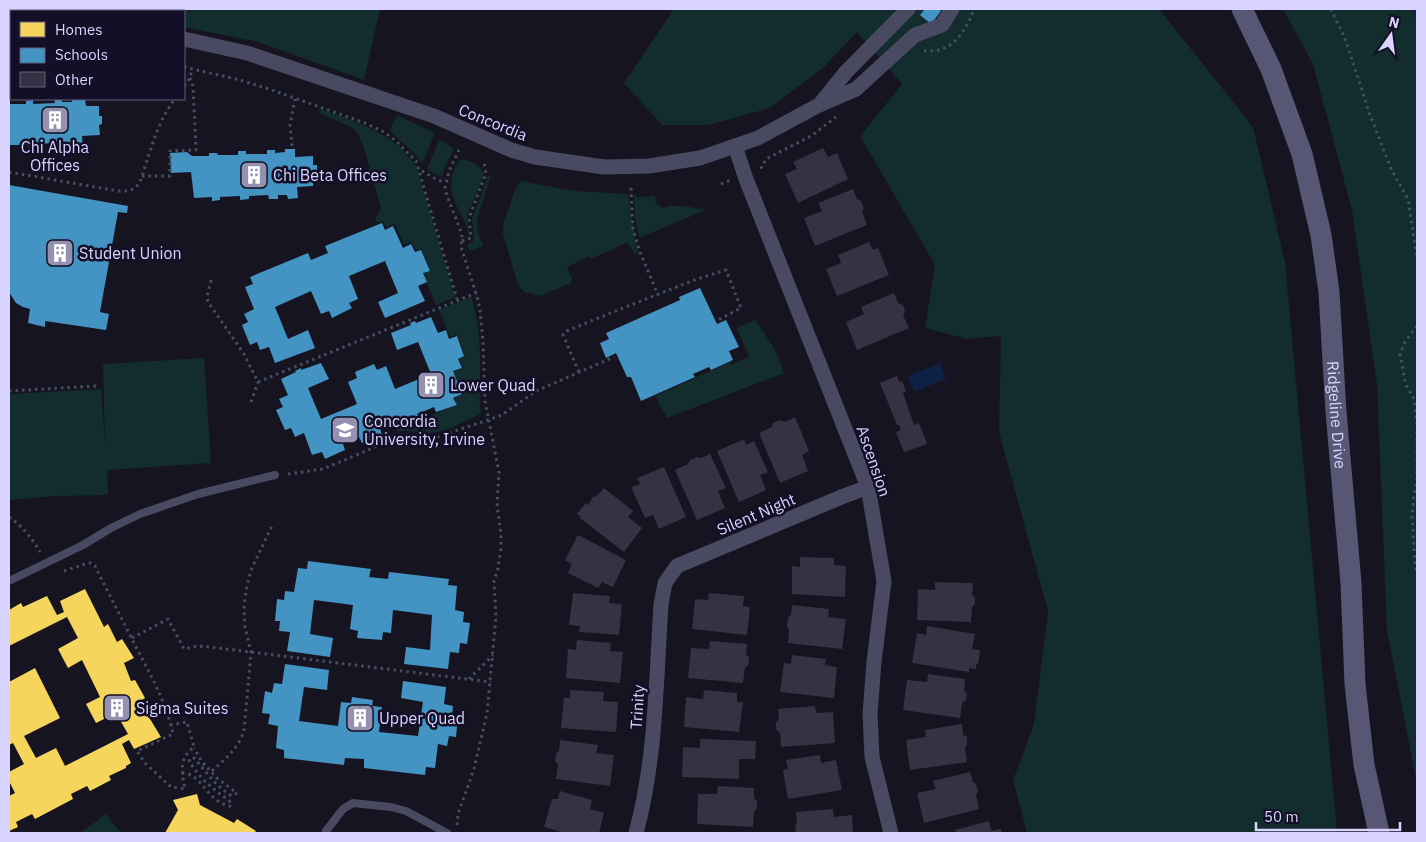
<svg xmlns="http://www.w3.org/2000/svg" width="1426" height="842" font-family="'IBM Plex Sans',sans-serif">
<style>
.green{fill:#132c2d}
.water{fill:#0d2144}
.homes{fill:#f6d55c}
.schools{fill:#4393c3}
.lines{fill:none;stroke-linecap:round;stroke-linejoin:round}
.stream{stroke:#0d2144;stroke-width:5.5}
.building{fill:#343243}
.path{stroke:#44505f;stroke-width:3;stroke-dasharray:2.5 4;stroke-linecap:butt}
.lane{stroke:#4a4962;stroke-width:8}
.street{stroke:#4a4962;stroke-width:15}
.secondary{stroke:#575674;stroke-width:21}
.labels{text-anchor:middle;stroke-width:5;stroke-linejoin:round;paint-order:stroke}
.street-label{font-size:16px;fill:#d9d4ff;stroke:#130f26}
.poi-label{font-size:16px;fill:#d9d4ff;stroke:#130f26;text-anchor:start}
</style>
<rect width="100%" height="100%" fill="#161421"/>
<g class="green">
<polygon points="99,9 380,9 364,80 258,42 184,27 184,11 111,11"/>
<polygon points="674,9 1159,9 1253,127 1285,262 1337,833 1027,833 1013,780 1034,724 1048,611 999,432 1001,336 967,339 925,328 935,265 860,136 902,84 857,32 824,67 770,108 708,125 662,125 624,83"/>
<polygon points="1283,9 1417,9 1417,784 1387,631 1377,385 1352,210 1313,64"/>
<polygon points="318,108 360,123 386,137 400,147 416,166 455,297 436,305 423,273 430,270 421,249 416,250 411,242 404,245 395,224 386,227 383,222 377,222 375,219 381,208 363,145 357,132 351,127 321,114"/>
<polygon points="397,115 435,133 422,164 412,151 392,133 390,130"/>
<polygon points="439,140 454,148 445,167 442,177 434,174 427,169"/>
<path d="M463,159C469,161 480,165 483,172C485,180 471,204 468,213C466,220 469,229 469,236C465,212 443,197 454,171C456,166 457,161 463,159Z"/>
<polygon points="491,175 477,219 478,232 483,246 469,251 467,244 473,242 474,238 472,217 480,199 487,177"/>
<polygon points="520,181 575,191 628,194 638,253 635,254 628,242 591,259 589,256 567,267 572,279 571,283 540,296 525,292 518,285 503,234 503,225 515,190"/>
<path d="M634,193L637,197L655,196L656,203L662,208C676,203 692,208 706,210L639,238L635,218Z"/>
<path d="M471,297C479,319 481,351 480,375C480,388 479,401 481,414C467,420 444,433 429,433C418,433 408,429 397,432L396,429L457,405L454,398L464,394L453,372L463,368L458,359L465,355L457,335L450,337L439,310Z"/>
<path d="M755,320C767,338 779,352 784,373L667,418L655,396L730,362L731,365L749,357L737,328Z"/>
<polygon points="204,358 211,463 107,470 108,495 55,496 9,500 9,394 101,389 105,445 103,364"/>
<polygon points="106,814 121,833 81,833"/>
</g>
<polygon class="water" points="940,363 946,379 914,392 908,376"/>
<g class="homes">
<polygon points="85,589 104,627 108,624 117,642 122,639 134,658 124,663 131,681 135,680 145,698 142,700 150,719 161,737 134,749 129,740 122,744 131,763 126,766 126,768 109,776 111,780 90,791 87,786 71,794 73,799 35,819 32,814 16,822 18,827 9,831 9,796 15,793 9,781 9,772 24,764 13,743 9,745 9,682 35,668 60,718 24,736 36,758 56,748 65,766 128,734 116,713 96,723 86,704 100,697 82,660 68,668 58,649 78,638 67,617 9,646 9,610 21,603 23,607 47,596 57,615 64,612 60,601"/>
<polygon points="197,794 200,805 234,823 237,819 256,831 254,833 165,833 178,810 173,800"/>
</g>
<g class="schools">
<polygon points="925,9 938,9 941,11 931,24 920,15"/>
<polygon points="54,99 62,99 62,102 72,102 72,99 85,99 86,106 99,106 99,116 102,116 102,124 99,125 100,135 82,136 83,146 75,147 74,143 64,143 64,147 57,147 57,143 35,144 35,148 28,148 27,145 9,145 9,104 26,104 26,101 33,100 33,104 55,103"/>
<polygon points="285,149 295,149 295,157 313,156 313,165 317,165 317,177 313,177 313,186 297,187 298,198 288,199 287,195 278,195 278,199 269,199 268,195 249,196 249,199 240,200 240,196 220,197 220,200 212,201 212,197 194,198 191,172 171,173 170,153 187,152 192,156 209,156 209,153 217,153 218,155 238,155 238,151 246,151 246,154 267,154 267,150 275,150 275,153 285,152"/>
<polygon points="9,185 128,206 127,213 118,212 100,312 109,314 106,330 45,321 45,327 28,323 30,309 23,307 16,303 9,292"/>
<polygon points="382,223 385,230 393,226 403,248 411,244 415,252 421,250 430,271 423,273 427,282 418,286 425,301 385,318 378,302 398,293 385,261 349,276 358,299 349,303 352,308 332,318 329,311 321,314 311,291 275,307 288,339 308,330 315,348 275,363 269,347 260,350 257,342 250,345 242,325 248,322 244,314 254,309 245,287 253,284 250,277 308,253 311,260 328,253 325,246"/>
<polygon points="700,288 717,324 726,320 739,347 729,351 733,360 711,370 709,367 693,374 695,377 641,401 631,377 627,377 616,353 606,358 600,343 609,339 606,333 680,300 679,297"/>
<polygon points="431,317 438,333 446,330 449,339 457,336 464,356 458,359 462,368 453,371 462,394 453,398 457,405 436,412 434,407 417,414 420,419 399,428 395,421 380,428 382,436 362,443 359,437 343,444 345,450 325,459 322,452 312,455 304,433 295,437 291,428 285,430 276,410 283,407 279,399 288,395 281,379 296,372 295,371 301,368 301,370 321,363 329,379 308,388 321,419 357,404 348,382 357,378 355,372 374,364 377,370 386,366 395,389 431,374 418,342 397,350 391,333 411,325 410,323 415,321 416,323"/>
<polygon points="308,561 371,569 369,577 388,579 389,572 449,579 448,585 457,586 455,610 464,612 463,622 470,623 467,644 460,643 459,653 450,652 448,669 404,664 406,647 430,650 432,615 393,610 391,633 383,632 382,640 357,638 358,631 350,629 353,605 314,600 310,634 333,638 330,657 287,651 290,632 279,631 280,621 275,621 277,599 284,600 285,591 294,592 298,568 307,569"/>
<polygon points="285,664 329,670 327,690 304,687 299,721 338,726 341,702 351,703 352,697 373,700 372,706 382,707 379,732 418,736 423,702 401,698 403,681 446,687 444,704 453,706 452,715 458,716 456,737 449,736 447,746 438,744 435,768 426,767 425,775 364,768 364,759 345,758 344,765 284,758 284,750 276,748 278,726 268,724 270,714 262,713 265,691 272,693 274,683 282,684"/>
</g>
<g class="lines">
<polyline class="stream" points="1414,9 1417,17"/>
</g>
<g class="building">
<polygon points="823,148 828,157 837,153 848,179 798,203 785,174 797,169 793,162"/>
<polygon points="853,189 857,199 861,201 864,208 862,212 867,225 815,246 804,218 822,211 818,203"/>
<polygon points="869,242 873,250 878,248 889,275 837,296 826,269 841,263 838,255"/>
<polygon points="894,293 898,303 903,305 905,311 903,315 909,328 857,350 846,322 864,314 861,307"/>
<polygon points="897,376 899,382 902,381 906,391 903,393 914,425 919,423 927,444 904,452 896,432 901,430 899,425 897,425 880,383"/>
<polygon points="795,417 809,451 802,455 808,471 780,483 759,433 772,427 773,423 781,420 785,422"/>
<polygon points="744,439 746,445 754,441 768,472 760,475 766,490 739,502 717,451"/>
<polygon points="710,454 726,488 718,491 725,508 697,520 675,470 688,464 690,460 697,457 701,458"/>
<polygon points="664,467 686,517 659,529 653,515 645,518 631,487 640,484 637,478"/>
<polygon points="604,488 633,511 628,517 642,528 624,552 580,518 581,517 577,514 586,503 588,505 593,497 597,496"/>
<polygon points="578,535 626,560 613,587 602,582 598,588 568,573 572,564 565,560"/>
<polygon points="800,557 834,558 834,565 846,566 845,597 792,594 792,566 800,567"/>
<polygon points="935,582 973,583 972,594 975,597 975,604 972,607 971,622 917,620 918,589 935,590"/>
<polygon points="573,593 610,596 609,603 622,604 619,635 579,632 580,626 570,625 569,624"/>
<polygon points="709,593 744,596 743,606 750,607 747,635 692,629 695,599 708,600"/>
<polygon points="792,605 829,609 828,617 846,619 842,649 788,643 789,629 787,626 788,618 791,615"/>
<polygon points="927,626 975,634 972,649 980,650 978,664 976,665 976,669 969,668 969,672 912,663 917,633 926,635"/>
<polygon points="577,640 611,643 610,651 623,652 620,683 566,678 568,649 576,650"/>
<polygon points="710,641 747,644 746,654 749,657 748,665 745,668 743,683 688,678 691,648 709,649"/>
<polygon points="792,655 826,659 825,665 837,667 834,698 780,692 784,663 791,664"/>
<polygon points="928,674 965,679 964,690 967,693 966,700 962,703 960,718 903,710 907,680 927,682"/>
<polygon points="570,690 604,692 603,701 618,702 616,732 561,728 564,698 570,698"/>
<polygon points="704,690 737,693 737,702 743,702 739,732 684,727 686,697 703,699"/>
<polygon points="815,706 816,713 833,712 835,743 781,747 780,733 776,729 776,723 779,719 778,709"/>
<polygon points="962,724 963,735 967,737 967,744 965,748 967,762 910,770 906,740 926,737 925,730"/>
<polygon points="700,739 756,741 755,759 739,759 739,779 682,777 683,747 700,748"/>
<polygon points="560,740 598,745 596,753 614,755 610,786 556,779 558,764 555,761 556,754 559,751"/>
<polygon points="820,755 821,763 836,760 842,790 788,799 783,770 788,769 786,760"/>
<polygon points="970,772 973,782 976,784 978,791 976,795 979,809 924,823 917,793 936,789 933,781"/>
<polygon points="718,786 754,788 754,798 757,801 757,808 754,812 753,827 697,824 698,794 717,794"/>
<polygon points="560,791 592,800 590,809 604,813 599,833 565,833 544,827 552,799 558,799"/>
<polygon points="833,809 834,817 852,815 853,833 796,833 795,826 797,823 796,812"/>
<polygon points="989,821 991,831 1001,829 1002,833 956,833 955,830"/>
</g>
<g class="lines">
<g class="path">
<polyline points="1331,9 1346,41 1369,112 1391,169 1408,199 1417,259"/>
<path d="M924,51C929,51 935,51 940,50C958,44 968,26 974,9"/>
<polyline points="9,56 11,55"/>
<polyline points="184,67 240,80 269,89 365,123 384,132 396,141 416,161 457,299"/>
<polyline points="184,86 190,78 192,69"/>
<polyline points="292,146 290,125 295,99"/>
<polyline points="760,168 762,167 766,159 811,136 836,117"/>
<polyline points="422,171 436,179 445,183"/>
<path d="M9,172L118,191C128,191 134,191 140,182C150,153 156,124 175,99"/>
<polyline points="142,176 170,176 170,151 196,150 193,86 190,78"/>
<polyline points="721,184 731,180"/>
<polyline points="631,188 633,229 640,252 658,295"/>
<polyline points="462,241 471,238 469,218 486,173 484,162"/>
<path d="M211,280C210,288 206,294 208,302L244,354L258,382L476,293"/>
<polyline points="1417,326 1405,342 1400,354 1406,385 1414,399 1417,424"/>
<polyline points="579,372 564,337 563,335 567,331 608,314 697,279 726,270 741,308 718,320"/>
<polyline points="9,391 96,386"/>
<polyline points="251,402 258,382"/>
<polyline points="1417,432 1417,480 1414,496 1412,515 1415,565 1417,572"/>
<polyline points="288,474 323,469 399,437 434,438 488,420 502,415 536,391 614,357"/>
<path d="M9,517C22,526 32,538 40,552"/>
<path d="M64,571L88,563H91L95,566C109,594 123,621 137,649C152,677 166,703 173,734L137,751L145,763L171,787L185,789C182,772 178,759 194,747L187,722L171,725"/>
<polyline points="132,638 168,619 184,649 197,646 210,647 491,682"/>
<polyline points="469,679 493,655"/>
<path d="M212,771C226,758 237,750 244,731L251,652L245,627L244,608L246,590L251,570L272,526"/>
<path d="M182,773C186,774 191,774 194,777C206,787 213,803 230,806L232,803C213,789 202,781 189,761L191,758L193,757C206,771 215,786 232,796L237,793L218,779L202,762L194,748"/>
<polyline points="457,825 458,814 474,769 487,713 496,617 494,581 498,568 501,548 501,534 497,504 499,472 485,401 483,342 480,310 477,296 461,247 462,234 447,196 445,188 449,171 459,150"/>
</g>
<g class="lane">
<polyline points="9,581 83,545 111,528 140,514 198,494 275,475"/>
<polyline points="326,831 343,809 353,803 391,807 406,811 447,833"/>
</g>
<g class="street">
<polyline points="9,27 11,27"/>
<polyline points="184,39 247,53 434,116 511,150 535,157 604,167 649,166 700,158 758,138 819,105 856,89 915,35 942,25 952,9"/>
<polyline points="821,103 846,72 908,9"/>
<polyline points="735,146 746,179 868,487 884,581 874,662 870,714 872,757 891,833"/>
<path d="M636,833C656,759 656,681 661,605L665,583L677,566L844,496L868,487"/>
</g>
<path class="secondary" id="s1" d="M1242,9L1271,69L1302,154L1321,235L1329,292L1336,412L1351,583L1355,684L1364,765L1379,833"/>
</g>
<defs>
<symbol id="building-square" viewBox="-11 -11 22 22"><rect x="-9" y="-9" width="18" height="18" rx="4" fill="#9591b1" stroke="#130f26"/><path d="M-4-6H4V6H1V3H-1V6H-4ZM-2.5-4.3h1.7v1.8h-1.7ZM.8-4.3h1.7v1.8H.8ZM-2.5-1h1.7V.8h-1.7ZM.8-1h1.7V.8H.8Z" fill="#fff"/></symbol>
<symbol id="university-square" viewBox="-11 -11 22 22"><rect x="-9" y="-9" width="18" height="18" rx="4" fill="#9591b1" stroke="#130f26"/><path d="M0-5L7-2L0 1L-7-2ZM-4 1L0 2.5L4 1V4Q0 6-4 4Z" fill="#fff"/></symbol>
</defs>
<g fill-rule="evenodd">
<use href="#building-square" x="39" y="104" width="32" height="32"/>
<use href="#building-square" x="238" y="159" width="32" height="32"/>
<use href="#building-square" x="44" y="237" width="32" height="32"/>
<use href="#building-square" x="415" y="369" width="32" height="32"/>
<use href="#university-square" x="329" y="414" width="32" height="32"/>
<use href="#building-square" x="101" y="692" width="32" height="32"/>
<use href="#building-square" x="344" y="702" width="32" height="32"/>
</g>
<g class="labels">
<g class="street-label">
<text transform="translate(493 122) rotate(22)" y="6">Concordia</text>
<text dy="6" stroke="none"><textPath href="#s1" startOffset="421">Ridgeline Drive</textPath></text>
<text transform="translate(874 461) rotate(71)" y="6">Ascension</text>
<text transform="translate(756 514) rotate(-23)" y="6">Silent Night</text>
<text transform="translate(637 707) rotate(-86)" y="6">Trinity</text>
</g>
<g class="poi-label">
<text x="55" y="153" text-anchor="middle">Chi Alpha<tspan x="55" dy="18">Offices</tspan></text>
<text x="273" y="181">Chi Beta Offices</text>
<text x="79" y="259">Student Union</text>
<text x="450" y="391">Lower Quad</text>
<text x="364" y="427">Concordia<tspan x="364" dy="18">University, Irvine</tspan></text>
<text x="136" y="714">Sigma Suites</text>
<text x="379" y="724">Upper Quad</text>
</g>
</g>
<rect width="1426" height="842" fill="none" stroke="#d9d4ff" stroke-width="20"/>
<rect x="10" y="10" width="175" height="90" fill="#130f26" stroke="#625e7d"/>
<rect x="20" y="22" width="25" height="15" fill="#f6d55c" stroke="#625e7d"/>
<text x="55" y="35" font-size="15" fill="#d9d4ff">Homes</text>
<rect x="20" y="48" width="25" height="15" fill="#4393c3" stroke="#625e7d"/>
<text x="55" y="60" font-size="15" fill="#d9d4ff">Schools</text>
<rect x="20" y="72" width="25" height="15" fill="#343243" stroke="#625e7d"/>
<text x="55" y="85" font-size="15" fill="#d9d4ff">Other</text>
<g transform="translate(1391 35) rotate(14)" stroke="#130f26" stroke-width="4" paint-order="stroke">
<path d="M0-4L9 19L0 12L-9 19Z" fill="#d9d4ff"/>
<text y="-8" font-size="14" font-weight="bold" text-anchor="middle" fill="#d9d4ff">N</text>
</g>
<path d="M1256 822v8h144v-8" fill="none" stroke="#d9d4ff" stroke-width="2.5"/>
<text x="1264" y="822" font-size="15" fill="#d9d4ff" stroke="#130f26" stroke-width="4" paint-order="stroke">50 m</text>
</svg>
